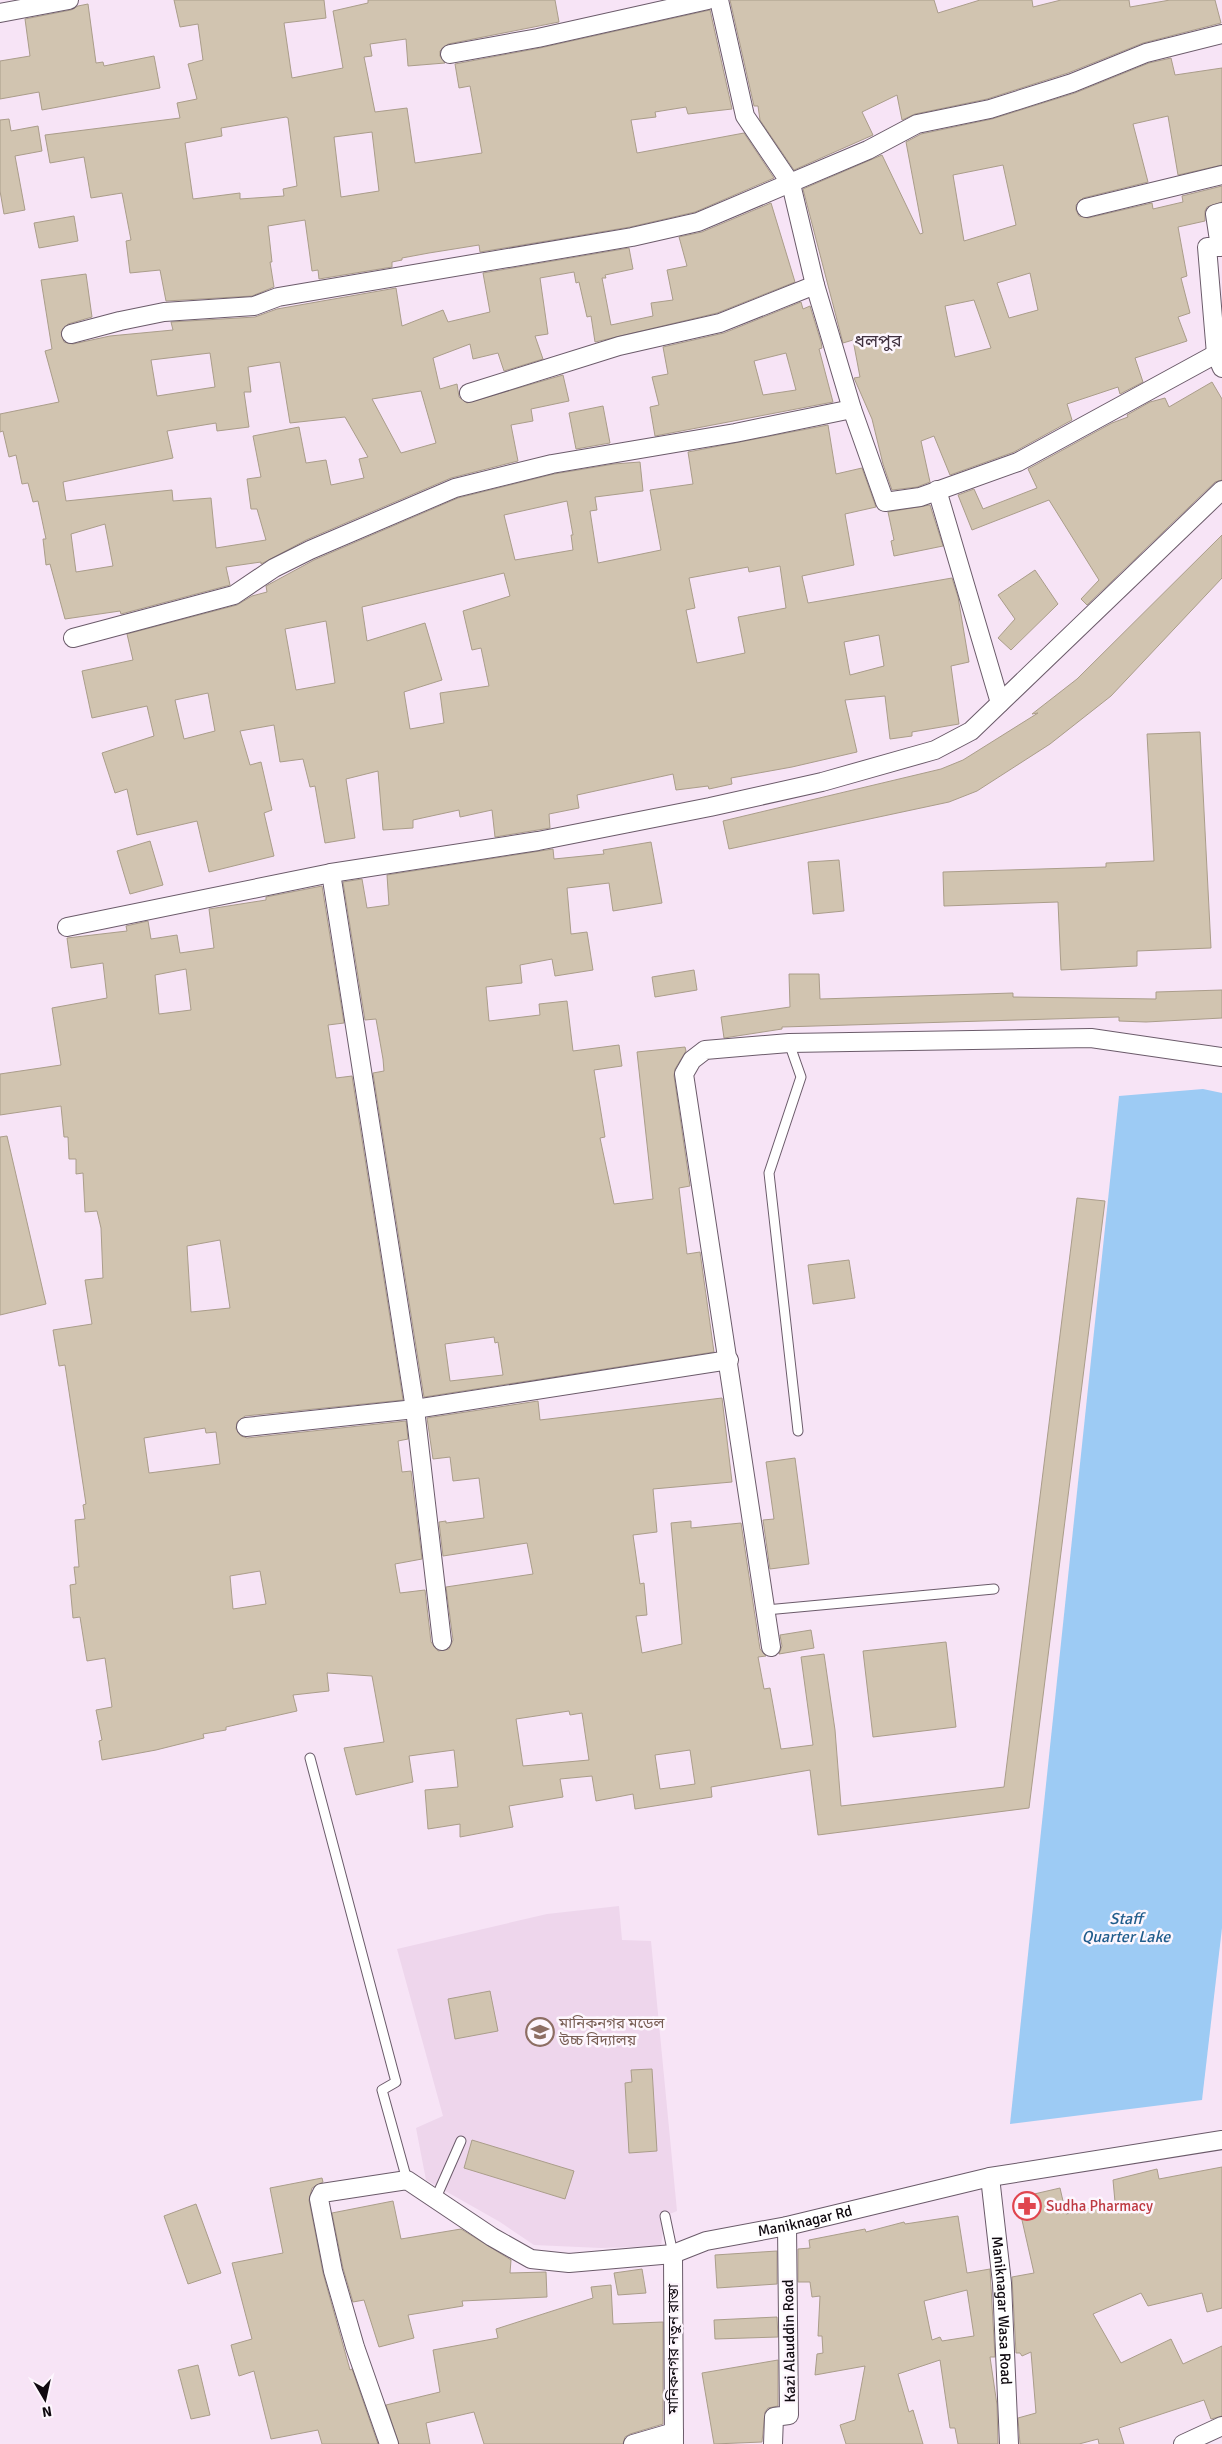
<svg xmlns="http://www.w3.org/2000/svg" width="1222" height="2444" font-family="Signika,'Noto Sans Bengali',sans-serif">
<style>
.built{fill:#eed6ec}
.water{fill:#9dcbf4}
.building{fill:#d1c4b0;stroke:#aa9d8a;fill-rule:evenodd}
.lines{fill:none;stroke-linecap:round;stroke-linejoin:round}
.lane-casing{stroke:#6b5b6a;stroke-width:11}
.street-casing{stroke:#6b5b6a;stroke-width:20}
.lane{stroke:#fff;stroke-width:9}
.street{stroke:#fff;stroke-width:18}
.labels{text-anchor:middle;stroke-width:5;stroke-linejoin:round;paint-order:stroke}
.education-label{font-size:15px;fill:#785e54;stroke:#fdf6fd;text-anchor:start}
.health-label{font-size:15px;fill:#be3a42;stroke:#fdf6fd;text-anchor:start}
.street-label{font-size:15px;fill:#100a10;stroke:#fdf6fd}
.water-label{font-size:16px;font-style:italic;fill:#1f5c8c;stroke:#fdf6fd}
.quarter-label{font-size:18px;fill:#40313f;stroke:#fdf6fd}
</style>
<rect width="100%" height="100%" fill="#f7e4f6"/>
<polygon class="built" points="619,1906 622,1940 651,1941 677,2211 665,2216 661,2246 601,2248 534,2245 500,2222 426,2180 416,2128 443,2116 397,1949 547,1914"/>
<polygon class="water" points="1203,1089 1222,1093 1222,1928 1202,2100 1010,2124 1119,1096"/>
<g class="building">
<path d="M174,0H324L326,18L284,23L292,78L343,68L333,11L368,3V0H555L559,22L448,44L440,51V56L445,63L408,66L406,39L370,44L372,56L364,57L375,112L407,108L415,163L482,153L470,86L459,88L455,64L540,48L710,10L732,109L688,114L686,107L655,112L656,117L631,120L637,153L744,133L774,178L695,212L630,227L480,252L479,245L429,253L402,258V260L392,262V267L319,279L318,270L312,271L305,220L268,226L272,262H270L274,287L252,296L166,301L160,270L130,273L126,241L131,240L122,193L91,198L84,157L50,163L45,135L180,118L177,103L197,99L188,64L203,60L198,24L180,27ZM286,117L288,118L297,186L283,189L284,196L240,199V193L193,199L185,143L222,136L221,128ZM372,132L379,191L341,197L334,137Z"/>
<polygon points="730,0 934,0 938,13 980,0 1032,0 1033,7 1061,0 1129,0 1130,7 1170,0 1215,0 1221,23 1143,43 1068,73 987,99 915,114 902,120 897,95 862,112 873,135 794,170 760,120 758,106 754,106"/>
<polygon points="88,4 96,63 103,62 104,66 154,56 160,88 42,110 39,92 0,99 0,61 30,56 25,19 71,10 78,6"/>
<path d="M1171,58L1175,75L1222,68V165L1178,175L1168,116L1133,124L1148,182L1083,198L1076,205V210L1079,216L1088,218L1152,203L1153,209L1183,202L1182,196L1222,186V202L1207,207L1205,211V221L1178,227L1187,276L1181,278L1190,313L1178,317L1187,341L1135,358L1143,382L1120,394L1118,387L1067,404L1072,420L1014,452L950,475L934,436L921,441L930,482L917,487L892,490L883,464L872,419L854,378L860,377L853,340L843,343L803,189L882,155L920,234L923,233L906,142L921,134L992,119L1075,93L1149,63ZM1003,165L1016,225L964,241L953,175ZM1030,273L1038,310L1009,318L997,283ZM974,300L991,348L955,357L945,306Z"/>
<polygon points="9,119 11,131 38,126 42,151 15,156 25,210 4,214 0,191 0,120"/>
<path d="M771,203L795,282L717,313L595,342L591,316L587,317L579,282L576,283L574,272L540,278L548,334L535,336L543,359L504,371L498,353L473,359L470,344L433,358L440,389L457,384L459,397L467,403L563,375L569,401L531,409L533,421L511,425L518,461L451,478L306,540L261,564V562L226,567L230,585L121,614L120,611L65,619L50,564L46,565L43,539H46L38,501L33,502L28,483L22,484L16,455L9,457L3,431L0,432V414L59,402L45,351L52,349L41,280L86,274L92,317L68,324L61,332L64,342L73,344L110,336L173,330L171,322L255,317L277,309L396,288L402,326L443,310L448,322L490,312L483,273L629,248L633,269L605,275L606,278H602L611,325L653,316L651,303L673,300L667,270L687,266L679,237L702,232ZM210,353L215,387L157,396L151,360ZM280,362L290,423L345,417L368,457L359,459L364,478L331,485L326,460L306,463L299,427L253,436L261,477L247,479L251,509H257L266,540L216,548L211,498L173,501L172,490L66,501L63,482L173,458L167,431L216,423L217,431L249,427L244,392H251L248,367ZM421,391L436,443L401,453L372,399ZM105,524L113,566L76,572L71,534Z"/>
<polygon points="74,216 78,241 39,248 34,223"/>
<path d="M801,302L803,309L810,306L821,342L822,348L819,349L833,402L655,436L650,407L659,405L652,377L668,374L663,347L724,333ZM786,353L796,390L763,395L754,361Z"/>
<polygon points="1212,382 1222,399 1222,480 1215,482 1087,605 1081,599 1099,580 1049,500 972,530 958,495 974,489 983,509 1037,488 1028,469 1112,423 1128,417 1127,415 1150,402 1165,398 1169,407"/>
<polygon points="603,406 610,443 576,449 569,413"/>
<path d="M828,425L836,474L862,468L876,507L845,514L854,565L802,576L808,603L952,578L958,597L969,662L951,666L959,724L912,732V736L890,739L885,696L845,700L857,752L792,767L731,778L732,784L709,789L708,786L676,790L673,774L577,795L579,808L549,814L550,828L495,837L492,810L460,817L459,810L413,820V828L383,830L378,771L346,779L355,838L325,843L315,786L310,787L303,759L280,762L274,725L240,731L250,765L261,762L272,810L264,813L274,856L209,872L197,821L137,835L127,789L115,793L102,753L154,736L147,706L92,718L82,671L133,660L127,634L237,605L252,596L267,592L266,586L314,560L458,498L554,474L614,464L640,462L643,491L595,497L597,510L590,511L598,563L661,550L650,490L693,484L688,452ZM567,501L573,535H571L573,550L515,560L504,515ZM780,566L786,608L738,617L745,653L697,663L686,610L695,608L689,578L748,567L749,572ZM504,573L510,596L463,611L472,650L481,648L489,686L440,693L444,723L410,729L404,692L442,680L425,623L367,641L362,607ZM326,621L335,683L296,690L285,629ZM879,635L884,666L850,675L844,642ZM208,693L215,731L184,739L175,700Z"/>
<polygon points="930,505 943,546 894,556 891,541 894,540 888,512"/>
<polygon points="1222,535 1222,578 1111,696 1050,744 977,791 949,802 729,849 723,821 941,769 963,760 1038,713 1032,714 1077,679"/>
<polygon points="1035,570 1058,604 1011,650 998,638 1015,619 998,595"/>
<polygon points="1200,732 1211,948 1137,951 1137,966 1061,970 1058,902 944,906 943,872 1106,867 1106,863 1154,861 1147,734"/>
<polygon points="150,841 163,885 130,894 117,851"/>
<path d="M651,842L662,903L613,911L609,883L567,888L571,934L587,932L593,970L555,976L552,959L520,965L522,983L486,987L489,1021L540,1015L539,1004L567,1001L573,1051L619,1045L622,1066L594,1070L605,1137L600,1138L614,1204L653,1199L637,1052L685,1047L686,1051L675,1069L674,1076L690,1186L679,1188L687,1254L700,1252L714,1352L424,1397L373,1073L384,1071L383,1059L376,1019L365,1020L343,882L362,879L367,908L389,905L387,875L553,849L554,859L604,854L603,850ZM494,1337L495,1343L498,1342L503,1375L450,1381L445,1344Z"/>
<polygon points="839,860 844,911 813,914 808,862"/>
<path d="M322,886L344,1023L328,1025L336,1078L352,1076L403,1400L245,1416L237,1422L236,1429L241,1436L247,1438L406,1421L408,1439L398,1441L402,1472L411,1471L422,1559L395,1564L400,1593L425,1590L431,1642L438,1651L449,1649L453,1640L446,1587L533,1574L527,1543L443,1556L439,1522L446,1521V1523L484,1518L479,1478L453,1481L450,1457L433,1459L427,1418L538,1401L540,1420L722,1398L732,1482L653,1489L657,1532L633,1535L640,1584L644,1583L647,1615L636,1616L642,1653L682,1644L671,1523L691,1521V1528L741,1523L760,1649L766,1656L758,1657L764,1689L770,1688L781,1749L813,1745L801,1657L824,1654L835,1730L841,1806L1004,1787L1077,1198L1105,1201L1029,1808L818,1835L810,1770L711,1787L712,1797L635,1809L633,1794L596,1801L592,1776L560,1779L563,1797L509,1806L513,1827L460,1837V1824L428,1829L425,1790L458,1787L454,1750L409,1756L413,1782L356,1795L344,1748L384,1742L372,1676L327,1673L329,1691L293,1695L297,1711L226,1727V1730L203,1734L204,1738L156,1750L102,1760L99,1741L102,1740L96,1710L112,1707L105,1658L87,1661L80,1617L73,1618L70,1585L76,1584L74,1567H79L75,1520L85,1519L83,1505L86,1504L65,1365L59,1366L53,1330L92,1324L85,1280L103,1278L101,1228L97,1211L85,1212L83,1173L76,1174V1159H69L68,1137H64L61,1106L0,1115V1074L61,1065L52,1008L107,998L103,963L71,968L67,938L127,931L126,926L148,921L151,939L177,935L180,953L214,948L209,909L266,900V897ZM186,969L191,1010L159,1014L155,975ZM220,1240L230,1308L191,1312L187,1246ZM205,1428L206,1433L216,1432L220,1464L149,1473L144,1438ZM260,1571L266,1604L233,1609L230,1576ZM569,1711L570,1715L582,1713L589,1760L523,1766L516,1719ZM690,1750L695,1784L660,1789L655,1755Z"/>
<polygon points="694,970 697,990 655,997 652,977"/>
<polygon points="789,974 819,974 820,999 1013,993 1013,997 1156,999 1156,992 1222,990 1222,1018 1146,1022 1119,1021 1119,1017 782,1027 782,1029 724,1038 721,1017 790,1007"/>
<polygon points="7,1136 46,1304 0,1315 0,1137"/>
<polygon points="849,1260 855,1298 813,1304 808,1265"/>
<polygon points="795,1458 809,1564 770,1569 763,1520 774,1519 766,1462"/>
<polygon points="811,1630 814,1648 779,1654 782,1646 780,1635"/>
<polygon points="946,1642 956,1727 873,1737 863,1651"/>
<polygon points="490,1991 498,2031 455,2039 448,1999"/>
<polygon points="652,2069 657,2151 629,2153 625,2083 632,2082 631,2070"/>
<polygon points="472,2140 574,2171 565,2199 464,2168"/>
<polygon points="1222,2167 1222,2308 1207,2312 1202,2293 1148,2306 1141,2293 1093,2314 1121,2363 1171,2339 1183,2364 1222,2346 1222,2416 1211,2419 1204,2400 1119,2428 1124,2444 1099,2444 1098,2439 1079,2444 1020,2444 1018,2418 1036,2413 1031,2352 1022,2356 1020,2353 1016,2353 1012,2277 1034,2273 1017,2198 1060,2188 1066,2214 1115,2202 1113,2180 1157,2169 1159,2179"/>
<polygon points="322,2178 323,2182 312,2188 309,2200 323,2273 350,2370 352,2369 378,2444 322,2444 318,2430 271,2439 254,2371 239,2376 231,2345 252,2339 232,2263 283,2253 270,2188"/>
<polygon points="393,2201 401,2239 461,2229 511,2260 510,2273 546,2272 547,2297 462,2301 463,2306 408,2315 414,2338 379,2347 364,2300 353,2302 343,2268 332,2213"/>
<polygon points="196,2204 221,2273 188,2284 164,2216"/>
<path d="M958,2216L967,2273L990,2269L995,2357H990L997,2405L998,2444H958L955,2428H950L940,2360L898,2374L909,2412L913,2410L923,2444H846L840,2425L855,2420L865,2366L815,2375L817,2354L823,2353L822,2336H818L820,2296L812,2297L810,2282H798V2249L810,2248L809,2240L865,2229L866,2232L904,2222L905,2224ZM967,2290L974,2336L942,2341L940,2337L932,2340L924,2301Z"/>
<polygon points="777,2251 777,2284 717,2288 715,2255"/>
<polygon points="642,2269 646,2293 618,2295 614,2273"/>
<polygon points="611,2285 613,2324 663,2322 663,2424 630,2434 625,2437 623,2444 484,2444 474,2412 426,2423 430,2444 399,2444 386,2405 440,2392 433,2350 498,2338 496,2329 593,2298 591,2287"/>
<polygon points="777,2317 778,2337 715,2339 714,2320"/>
<polygon points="778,2360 778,2406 768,2408 765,2412 762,2442 714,2444 702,2373"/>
<polygon points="198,2365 210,2415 191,2419 178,2370"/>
</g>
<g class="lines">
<defs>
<g id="lane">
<polyline points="789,1043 801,1077 769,1173 798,1431"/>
<polyline points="766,1610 994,1589"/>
<polyline points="310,1758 396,2082 382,2090 407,2180"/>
<polyline points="435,2200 461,2141"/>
<polyline points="665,2216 673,2254"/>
</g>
<g id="street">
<polyline points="719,0 745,116 791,184 815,285 852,409 885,502 920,497 1018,462 1216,354"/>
<polyline points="0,13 69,0"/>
<polyline points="450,54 538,38 708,0"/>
<polyline points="1086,208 1222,175"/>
<polyline points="1222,212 1215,214 1220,247 1207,247 1216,354 1222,368"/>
<polyline points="71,334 120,321 164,312 254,306 278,297 632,237 698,222 868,150 917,124 990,109 1072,83 1146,53 1222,34"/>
<polyline points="469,393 619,346 720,323 815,285"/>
<polyline points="937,490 1000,703"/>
<polyline points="73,638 234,595 274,568 310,550 455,488 552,464 735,433 852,409"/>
<polyline points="331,873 415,1409 442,1641"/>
<polyline points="67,927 331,873 538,841 710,807 822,782 935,750 971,731 1222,490"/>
<polyline points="246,1427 415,1409 729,1360"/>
<polyline points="771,1647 684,1074 692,1060 705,1050 789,1043 1091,1038 1222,1057"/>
<path id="s1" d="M990,2177L1002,2283L1009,2444"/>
<polyline points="673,2254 674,2444"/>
<path id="s2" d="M389,2444L355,2347L333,2271L319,2199L322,2193L407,2180L492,2237L531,2259L569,2263L673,2254L706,2241L787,2226L990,2177L1222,2140"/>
<polyline points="633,2444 674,2432"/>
<polyline points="773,2444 774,2417 789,2415 787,2226"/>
<polyline points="1183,2444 1222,2426"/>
</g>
</defs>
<use href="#lane" class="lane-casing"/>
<use href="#street" class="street-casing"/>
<use href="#lane" class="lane"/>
<use href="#street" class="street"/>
</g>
<defs>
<symbol id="school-ring" viewBox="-11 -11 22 22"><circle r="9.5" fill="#fdf6fd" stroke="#8d6e63" stroke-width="1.5"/><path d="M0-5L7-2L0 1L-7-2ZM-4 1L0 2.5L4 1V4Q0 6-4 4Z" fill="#8d6e63"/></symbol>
<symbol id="pharmacy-ring" viewBox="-11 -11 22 22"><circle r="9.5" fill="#fdf6fd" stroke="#e0444e" stroke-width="1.5"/><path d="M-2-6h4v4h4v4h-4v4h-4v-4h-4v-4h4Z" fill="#e0444e"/></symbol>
</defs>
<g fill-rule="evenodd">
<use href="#school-ring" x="524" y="2016" width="32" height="32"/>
<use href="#pharmacy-ring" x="1011" y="2190" width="32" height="32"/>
</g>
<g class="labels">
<g class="education-label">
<text x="559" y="2028">মানিকনগর মডেল<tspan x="559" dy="17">উচ্চ বিদ্যালয়</tspan></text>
</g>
<g class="health-label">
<text x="1046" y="2211">Sudha Pharmacy</text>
</g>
<g class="street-label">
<text dy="5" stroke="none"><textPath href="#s2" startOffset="774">Maniknagar Rd</textPath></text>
<text dy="5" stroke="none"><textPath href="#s1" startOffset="134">Maniknagar Wasa Road</textPath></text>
<text transform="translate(789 2341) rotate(-91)" y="5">Kazi Alauddin Road</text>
<text transform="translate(673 2349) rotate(-90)" y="5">মানিকনগর নতুন রাস্তা</text>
</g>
<g class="water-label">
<text x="1126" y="1924">Staff<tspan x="1126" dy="18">Quarter Lake</tspan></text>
</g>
<g class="quarter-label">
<text x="878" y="347">ধলপুর</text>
</g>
</g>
<g transform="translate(45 2399) rotate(171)" stroke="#fdf6fd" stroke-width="4" paint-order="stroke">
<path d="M0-4L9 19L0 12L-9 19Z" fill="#100a10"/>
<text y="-8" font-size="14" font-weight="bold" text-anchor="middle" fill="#100a10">N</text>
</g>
</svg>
